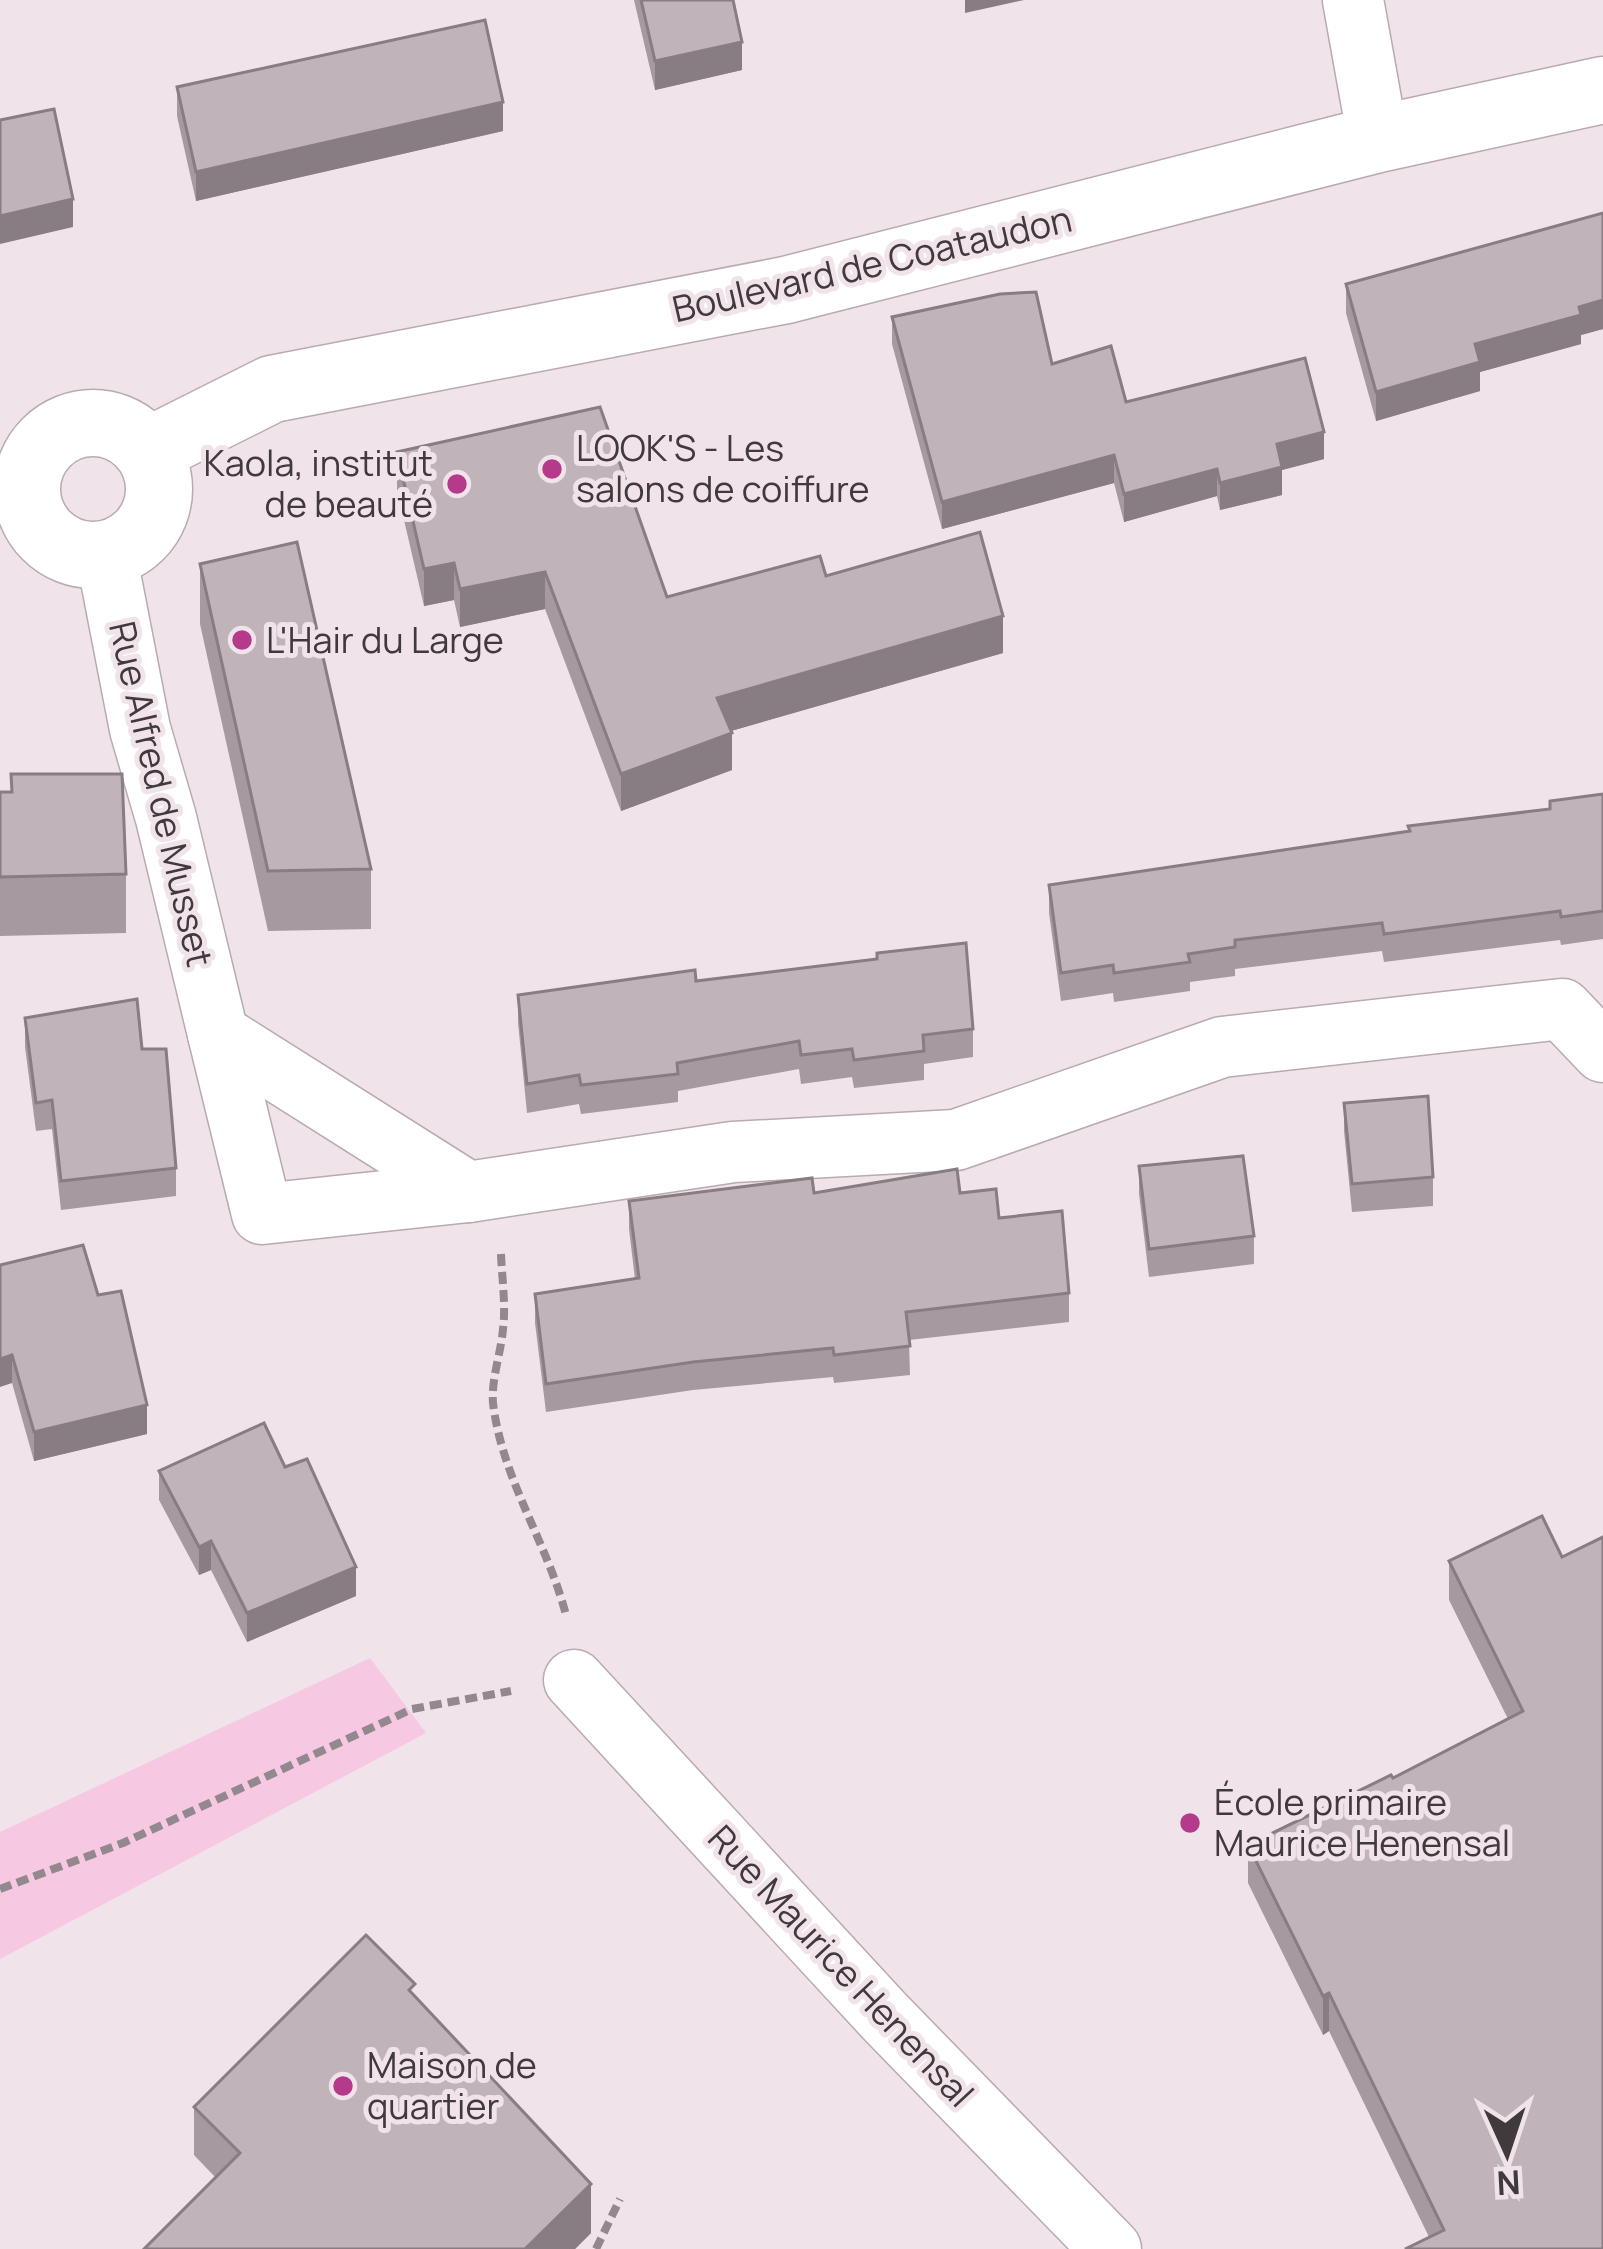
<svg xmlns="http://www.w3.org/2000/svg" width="1603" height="2249" font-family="Manrope,sans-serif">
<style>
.green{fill:#f7c8e2}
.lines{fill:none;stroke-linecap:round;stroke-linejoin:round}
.minor-casing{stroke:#b8aab2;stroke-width:63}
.secondary-casing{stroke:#b8aab2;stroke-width:69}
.path{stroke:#92888d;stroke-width:8;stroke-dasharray:12 6;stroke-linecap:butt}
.minor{stroke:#fff;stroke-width:60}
.secondary{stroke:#fff;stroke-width:66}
.wall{fill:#a69aa0}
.shaded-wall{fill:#877d82}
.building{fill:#c1b3ba;stroke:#877d82;stroke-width:3}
.poi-dot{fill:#b53a8b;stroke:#f1e3ea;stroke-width:4.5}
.labels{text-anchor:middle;stroke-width:10;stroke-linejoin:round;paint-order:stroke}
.street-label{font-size:36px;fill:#403a3d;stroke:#f1e3ea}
.poi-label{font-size:36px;fill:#403a3d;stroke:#f1e3ea;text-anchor:start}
</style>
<rect width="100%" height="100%" fill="#f1e3ea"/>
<polygon class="green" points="370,1658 426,1733 0,1959 0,1832"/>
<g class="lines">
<defs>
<g id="minor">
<polyline points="1353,0 1378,139"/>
<polyline points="106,554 140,729 166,818 218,1034 468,1192 733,1152 956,1140 1222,1047 1562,1009 1603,1052"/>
<polyline points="218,1034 262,1214 468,1192"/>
<polyline points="574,1680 886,2018 1111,2249"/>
</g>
<g id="secondary">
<circle cx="93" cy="489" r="66"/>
<polyline points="148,451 272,389 786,290 1378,139 1603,90"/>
</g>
</defs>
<use href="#minor" class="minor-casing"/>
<use href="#secondary" class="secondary-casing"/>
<g class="path">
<path d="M501,1254C502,1279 506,1305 503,1329C501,1353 491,1380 493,1403C502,1479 547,1542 566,1615"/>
<polyline points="0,1889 123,1843 412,1709 511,1691"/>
<polyline points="596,2249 620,2199"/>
</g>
<use href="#minor" class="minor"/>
<use href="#secondary" class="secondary"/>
</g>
<g class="wall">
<polygon points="634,0 733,0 742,70 655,90"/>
<polygon points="177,87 503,131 196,201 177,116"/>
<polygon points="1603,213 1603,329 1581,335 1581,344 1480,372 1480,391 1376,421 1346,313 1346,284"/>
<polygon points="892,317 1052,364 1126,402 1324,459 1282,470 1282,495 1220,510 1217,496 1124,522 1114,483 942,529 892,344"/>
<polygon points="397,452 667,597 826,576 1003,653 731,731 732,770 621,811 545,609 460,627 454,600 424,606 397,490"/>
<polygon points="200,564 371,869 371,929 268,931 200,624"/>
<polygon points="0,792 126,874 126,933 0,936"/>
<polygon points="1603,794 1603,939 1561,945 1560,940 1384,962 1382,951 1235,969 1235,976 1190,982 1190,991 1114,1002 1113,993 1061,1001 1049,913 1049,885 1550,809"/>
<polygon points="696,981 973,1029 973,1057 924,1064 924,1080 854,1088 852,1077 801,1084 799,1069 678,1091 678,1102 581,1114 579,1104 527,1113 518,1023 518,995"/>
<polygon points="25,1018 142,1049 176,1168 176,1196 61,1210 52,1129 36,1131 25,1047"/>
<polygon points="1344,1103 1433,1177 1433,1206 1352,1212 1344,1131"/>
<polygon points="1139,1166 1254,1236 1254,1264 1149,1277 1139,1194"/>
<polygon points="814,1193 960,1193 999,1218 1069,1293 1069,1322 909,1340 910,1375 834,1383 833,1377 693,1390 546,1412 535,1323 535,1294 635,1279 629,1229 629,1201"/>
<polygon points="0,1265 98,1295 147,1434 34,1461 12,1383"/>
<polygon points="285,1467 356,1596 247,1642 211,1570 199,1575 159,1500 159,1471"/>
<polygon points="1542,1516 1603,2249 1429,2237 1329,2031 1323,2035 1248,1883 1248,1845 1393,1778 1508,1719 1449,1600 1449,1561"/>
<polygon points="415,1997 591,2233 575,2249 144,2249 216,2178 194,2155 194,2107"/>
</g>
<g class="shaded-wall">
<polygon points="965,0 1024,0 965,13"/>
<polygon points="742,42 742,70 655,90 655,61"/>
<polygon points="503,102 503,131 196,201 196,172"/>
<polygon points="73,199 73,227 0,244 0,216"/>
<polygon points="1603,300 1603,329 1581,335 1581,344 1480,372 1480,391 1376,421 1376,392 1475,344 1579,307"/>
<polygon points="1324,432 1324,459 1282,470 1282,495 1220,510 1220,483 1277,444"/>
<polygon points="1114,455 1114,483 942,529 942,502"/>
<polygon points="1217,469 1217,496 1124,522 1124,494"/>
<polygon points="454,563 454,600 424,606 424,569"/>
<polygon points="545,572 545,609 460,627 460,589"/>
<polygon points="1003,616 1003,653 717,735 717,698"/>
<polygon points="732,733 732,770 621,811 621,774"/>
<polygon points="12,1355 12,1383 0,1387 0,1359"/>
<polygon points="147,1405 147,1434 34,1461 34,1432"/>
<polygon points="211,1541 211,1570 199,1575 199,1547"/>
<polygon points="356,1567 356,1596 247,1642 247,1613"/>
<polygon points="1329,1993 1329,2031 1323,2035 1323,1996"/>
<polygon points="591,2184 591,2233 575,2249 525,2249"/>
</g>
<g class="building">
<polygon points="641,0 733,0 742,42 655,61"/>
<polygon points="485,20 503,102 196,172 177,87"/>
<polygon points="54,109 73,199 0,216 0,120"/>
<polygon points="1603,213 1603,300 1579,307 1581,315 1475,344 1480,362 1376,392 1346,284"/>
<polygon points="1036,292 1052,364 1111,346 1126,402 1305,358 1324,432 1277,444 1282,467 1220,483 1217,469 1124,494 1114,455 942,502 892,317 1000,294"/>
<polygon points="600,407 667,597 820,556 826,576 980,532 1003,616 717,698 732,733 621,774 545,572 460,589 454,563 424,569 397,452"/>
<polygon points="297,542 371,869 268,871 200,564"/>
<polygon points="11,774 122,774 126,874 0,877 0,792 12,792"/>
<polygon points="1603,794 1603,911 1561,917 1560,911 1384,934 1382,923 1235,940 1235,947 1188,954 1190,962 1114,973 1113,965 1061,973 1049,885 1410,831 1408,826 1550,809 1550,801"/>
<polygon points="966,943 973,1029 923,1035 924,1051 854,1060 852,1049 801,1055 799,1041 677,1063 678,1074 581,1085 579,1075 527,1084 518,995 695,970 696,981 877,959 877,953"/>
<polygon points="137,999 142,1049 166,1049 176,1168 61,1181 52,1100 36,1103 25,1018"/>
<polygon points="1428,1096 1433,1177 1352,1184 1344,1103"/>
<polygon points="1243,1156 1254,1236 1149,1249 1139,1166"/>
<polygon points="957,1169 960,1193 996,1189 999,1218 1062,1211 1069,1293 906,1312 910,1346 834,1355 833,1348 693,1362 546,1384 535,1294 639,1278 629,1201 812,1178 814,1193"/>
<polygon points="83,1245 98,1295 121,1291 147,1405 34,1432 12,1355 0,1359 0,1265"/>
<polygon points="264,1423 285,1467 307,1459 356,1567 247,1613 211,1541 199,1547 159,1471"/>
<polygon points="1542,1516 1562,1557 1603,1537 1603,2249 1405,2249 1444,2230 1329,1993 1323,1996 1248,1845 1391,1775 1393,1778 1523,1711 1449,1561"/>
<polygon points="366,1935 415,1984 409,1990 591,2184 525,2249 144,2249 240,2153 194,2107"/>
</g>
<g class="poi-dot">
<circle cx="552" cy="469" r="12"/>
<circle cx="457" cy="484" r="12"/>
<circle cx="242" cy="640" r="12"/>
<circle cx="1190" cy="1823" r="12"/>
<circle cx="343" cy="2086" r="12"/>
</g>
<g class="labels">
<g class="street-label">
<text transform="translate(872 264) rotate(-13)" y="13">Boulevard de Coataudon</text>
<text transform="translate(161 794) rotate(77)" y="13">Rue Alfred de Musset</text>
<text transform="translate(841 1966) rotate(47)" y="13">Rue Maurice Henensal</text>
</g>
<g class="poi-label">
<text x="576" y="461">LOOK'S - Les<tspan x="576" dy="41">salons de coiffure</tspan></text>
<text x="433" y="476" text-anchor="end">Kaola, institut<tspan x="433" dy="41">de beauté</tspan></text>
<text x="266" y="653">L'Hair du Large</text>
<text x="1214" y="1815">École primaire<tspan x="1214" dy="41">Maurice Henensal</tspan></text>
<text x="367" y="2078">Maison de<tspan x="367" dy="41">quartier</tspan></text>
</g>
</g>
<g transform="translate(1507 2153) rotate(177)" stroke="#f1e3ea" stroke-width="9" paint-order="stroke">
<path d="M0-9L21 45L0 30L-21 45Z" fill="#403a3d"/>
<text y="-18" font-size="33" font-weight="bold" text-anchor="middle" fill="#403a3d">N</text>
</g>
</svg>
